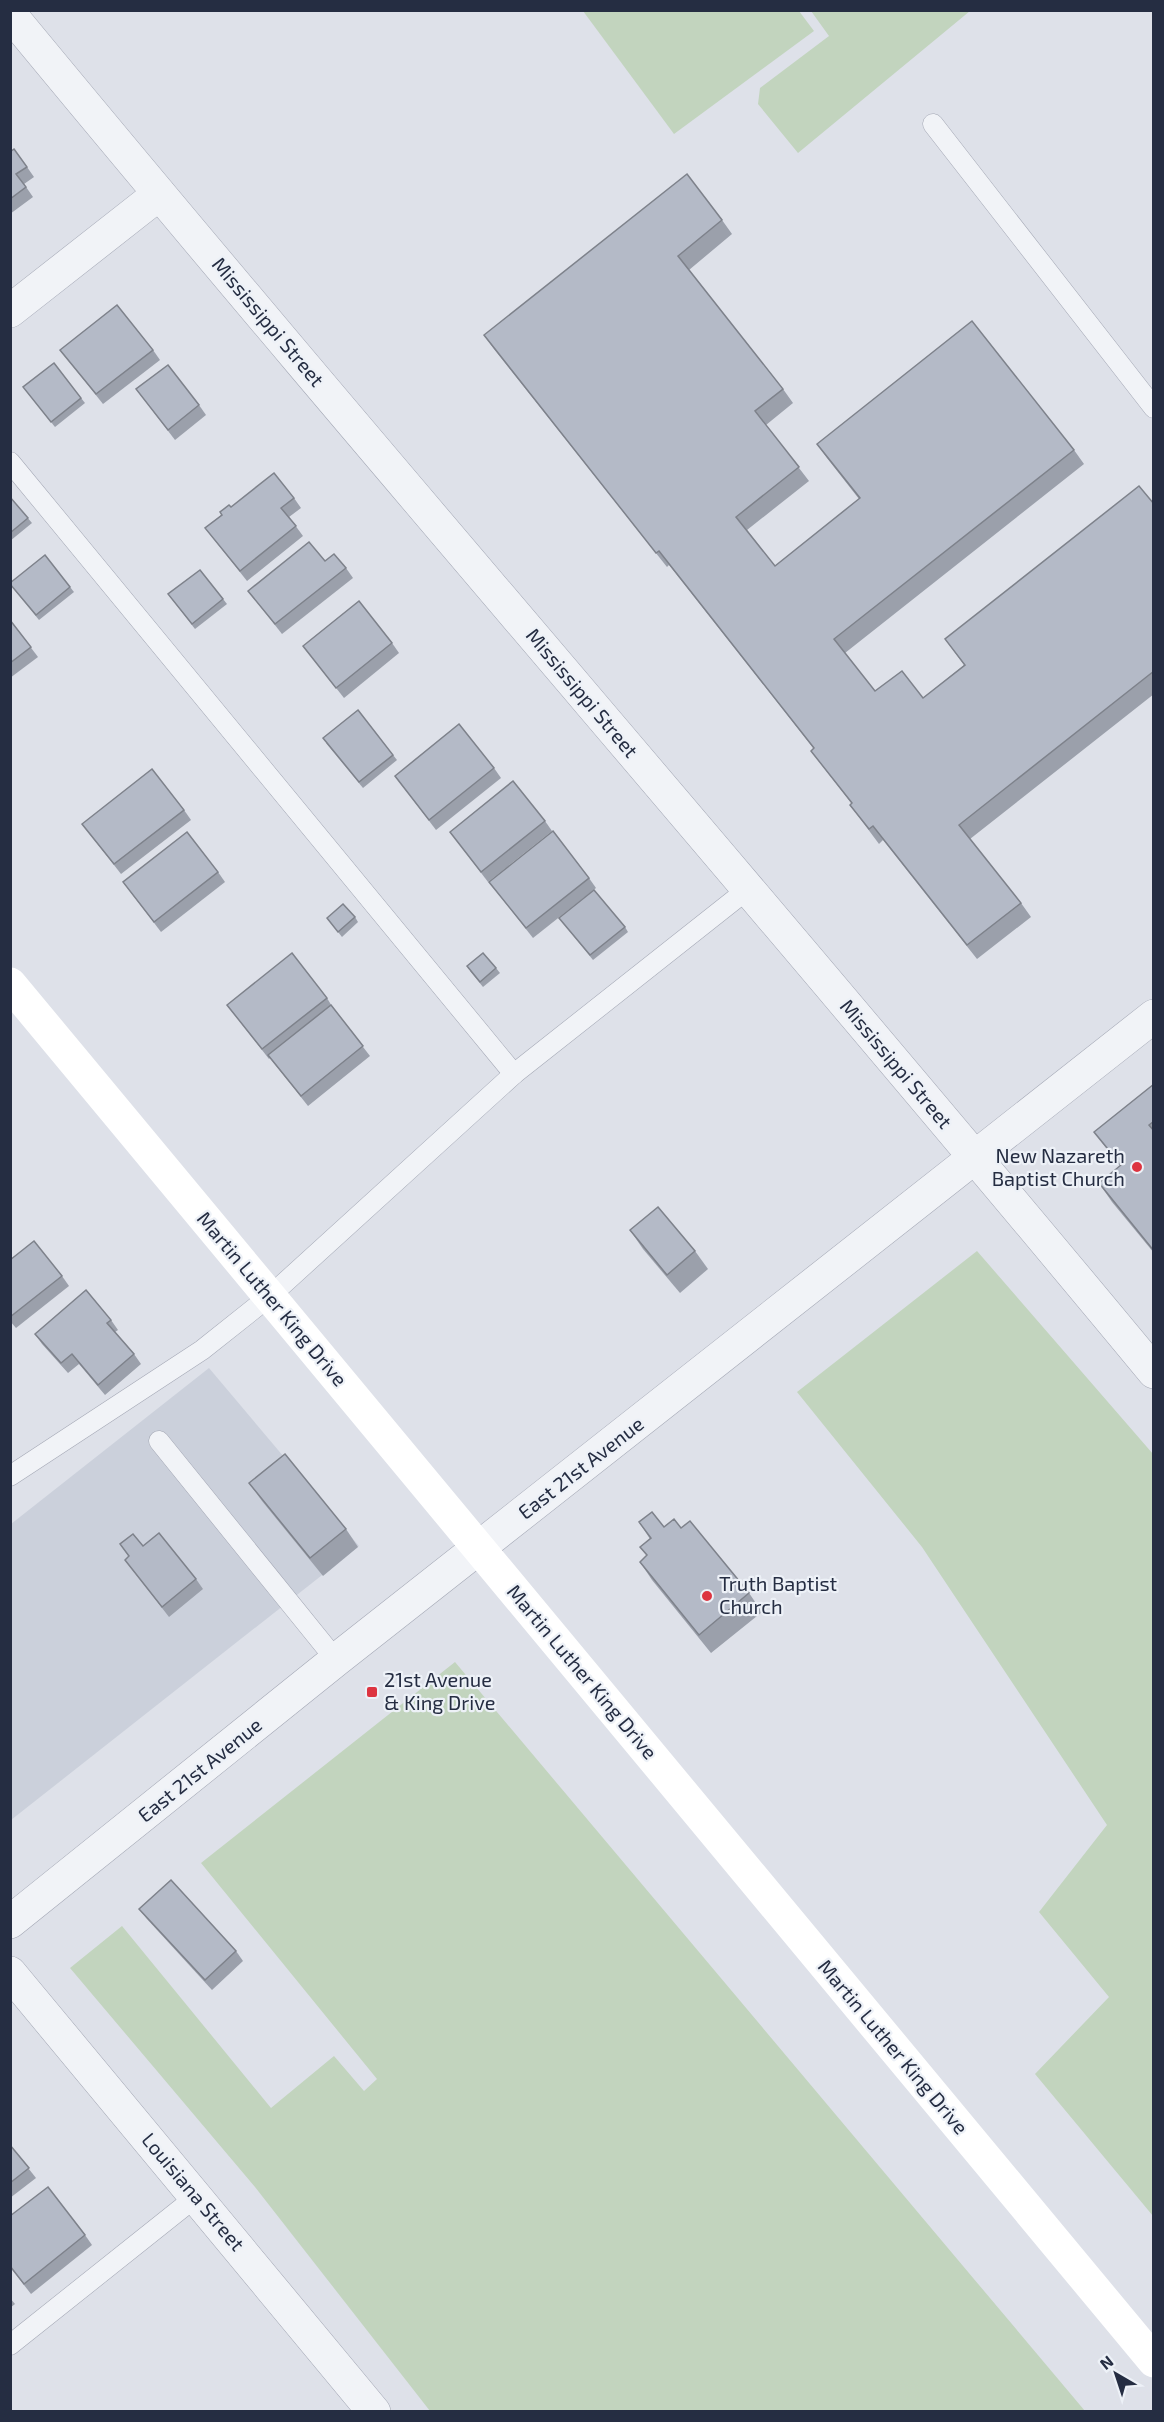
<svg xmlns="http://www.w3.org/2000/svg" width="1164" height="2422" font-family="'Exo 2',sans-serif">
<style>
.built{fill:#cbd0db}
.green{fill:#c2d4be}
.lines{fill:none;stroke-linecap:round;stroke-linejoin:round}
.service-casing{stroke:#a3a7b4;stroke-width:21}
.minor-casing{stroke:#a3a7b4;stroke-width:34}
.tertiary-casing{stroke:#a3a7b4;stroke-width:34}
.service{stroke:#f1f3f7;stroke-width:20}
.minor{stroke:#f1f3f7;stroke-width:33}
.tertiary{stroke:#f1f3f7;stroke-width:33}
.secondary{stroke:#fff;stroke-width:33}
.wall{fill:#9ba0ab}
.building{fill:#b4bac7;stroke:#7e828b;stroke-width:1.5}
.poi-dot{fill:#dd3440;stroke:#edf1f7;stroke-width:2}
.labels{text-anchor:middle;stroke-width:4.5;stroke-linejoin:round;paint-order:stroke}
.street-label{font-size:20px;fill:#252d42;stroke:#edf1f7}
.poi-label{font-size:20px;fill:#252d42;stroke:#edf1f7;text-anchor:start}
</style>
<rect width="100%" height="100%" fill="#dee1e9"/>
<polygon class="built" points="209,1368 359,1546 11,1820 11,1524"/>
<g class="green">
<polygon points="583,11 799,11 814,31 674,134"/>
<polygon points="811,11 970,11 798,153 758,104 760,88 829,36"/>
<polygon points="977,1251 1153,1454 1153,2216 1035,2074 1109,1997 1039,1912 1107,1825 922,1547 797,1392"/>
<polygon points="455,1662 1085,2411 430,2411 255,2187 70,1968 122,1926 271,2108 334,2056 364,2091 377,2079 201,1863"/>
</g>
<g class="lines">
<defs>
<g id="service">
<polyline points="933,124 1154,408"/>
<polyline points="10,462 514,1074"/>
<polyline points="159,1441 336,1660"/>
<polyline points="10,1476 202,1350 270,1296 514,1074 748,889"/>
<polyline points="10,2345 197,2196"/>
</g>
<g id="minor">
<path d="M10,14C387,471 777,916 1154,1372"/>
<polyline points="10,311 159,194"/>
<polyline points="10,1973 374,2412"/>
</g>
<polyline id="tertiary" points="10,1922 336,1660 1154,1016"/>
</defs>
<use href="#service" class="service-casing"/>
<use href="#minor" class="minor-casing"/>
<use href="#tertiary" class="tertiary-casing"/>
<use href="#service" class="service"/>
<use href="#minor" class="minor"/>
<use href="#tertiary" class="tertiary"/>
<polyline class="secondary" points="10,984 1154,2361"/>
</g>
<g class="wall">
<polygon points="10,152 27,167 34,177 24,184 33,197 10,214"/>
<polygon points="722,220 732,234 689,270 783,389 793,403 766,425 809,481 747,530 775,566 859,499 827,458 817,444 1074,450 1084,464 845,653 875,691 923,698 964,665 945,639 1154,504 1154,694 970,839 1021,903 1031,917 977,959 883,840 879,844 850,805 852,804 811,751 814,749 669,565 667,567 494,349 484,335"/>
<polygon points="60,350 153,350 160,360 103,404"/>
<polygon points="136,389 199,405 206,415 175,440"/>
<polygon points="27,392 81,398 85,403 55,427"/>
<polygon points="10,497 32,523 10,541"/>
<polygon points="294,498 301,508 289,517 303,536 247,581 205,528 231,507"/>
<polygon points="325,561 346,568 353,578 282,634 248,591"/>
<polygon points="70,587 74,592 39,620 13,588"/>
<polygon points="172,599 223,599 227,604 195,629"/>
<polygon points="10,620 38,657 10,678"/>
<polygon points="392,643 399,653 344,698 303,646"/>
<polygon points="326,743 393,755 397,760 363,788"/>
<polygon points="494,768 501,778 436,830 395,776"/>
<polygon points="184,810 191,820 121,874 82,824"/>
<polygon points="545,821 552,831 488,882 450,832"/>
<polygon points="218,872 225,882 161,932 123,882"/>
<polygon points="589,878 596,888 533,938 489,882"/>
<polygon points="355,917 358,922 342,937 327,918"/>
<polygon points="563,923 625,927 628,932 593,960"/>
<polygon points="496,968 500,973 483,987 470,971"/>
<polygon points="327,998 333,1008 370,1056 308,1106 270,1058 269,1059 227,1005"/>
<polygon points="1154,1084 1154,1253 1112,1202 1099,1183 1120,1166 1094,1132"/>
<polygon points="630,1230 695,1251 708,1269 680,1293 643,1249"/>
<polygon points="10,1260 62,1276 69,1286 16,1328 10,1321"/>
<polygon points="111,1320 118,1330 115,1332 134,1354 141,1364 105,1395 79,1364 68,1373 42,1344 35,1334"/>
<polygon points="249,1483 346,1529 358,1547 323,1576 262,1501"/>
<polygon points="639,1522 664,1527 681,1528 749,1593 762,1612 711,1653 652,1580 640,1562 647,1556 640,1547 650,1539"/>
<polygon points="120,1544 143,1546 196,1579 203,1589 169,1617 125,1560 129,1557"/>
<polygon points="139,1909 236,1951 243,1961 212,1990 147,1919"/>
<polygon points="10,2145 36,2178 10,2198"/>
<polygon points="10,2216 85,2235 92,2245 31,2294 10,2267"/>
<polygon points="10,2298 15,2304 10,2308"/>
</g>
<g class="building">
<polygon points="14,149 27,167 16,174 26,187 10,199 10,152"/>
<polygon points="687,174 722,220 678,256 783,389 755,411 799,467 736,517 775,566 860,498 817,444 972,321 1074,450 834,639 875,691 902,671 923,698 965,665 945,639 1139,486 1154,504 1154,671 959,825 1021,903 967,945 873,826 869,829 850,805 852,803 811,751 814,748 659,551 656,553 484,335"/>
<polygon points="117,305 153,350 96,394 60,350"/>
<polygon points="54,363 81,398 51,422 23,387"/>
<polygon points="168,365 199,405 168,430 136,389"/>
<polygon points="274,473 294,498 281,508 296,526 240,571 205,528 222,515 220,512 229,505 231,507"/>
<polygon points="10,497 28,518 10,533"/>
<polygon points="309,542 325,561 334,554 346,568 275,624 248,591"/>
<polygon points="45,555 70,587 36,615 10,584 10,583"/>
<polygon points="200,570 223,599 192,624 168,594"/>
<polygon points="359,601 392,643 336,688 303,646"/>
<polygon points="10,620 31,647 10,663"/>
<polygon points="358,710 393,755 359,782 323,738"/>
<polygon points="459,724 494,768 429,820 395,776"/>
<polygon points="152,769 184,810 114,864 82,824"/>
<polygon points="513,781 545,821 481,872 450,832"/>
<polygon points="553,831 589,878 526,928 489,882"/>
<polygon points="187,832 218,872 154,922 123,882"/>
<polygon points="594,890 625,927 590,955 559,918"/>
<polygon points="343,904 355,917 338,932 327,918"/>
<polygon points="292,953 327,998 262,1049 227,1005"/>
<polygon points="483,953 496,968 480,982 467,966"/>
<polygon points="331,1005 363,1046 301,1096 268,1055"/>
<polygon points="1154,1084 1154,1121 1149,1125 1154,1131 1154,1251 1099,1183 1121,1165 1094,1132"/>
<polygon points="658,1207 695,1251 667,1275 630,1230"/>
<polygon points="34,1241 62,1276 10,1317 10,1260"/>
<polygon points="86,1290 111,1320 107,1323 134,1354 98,1385 72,1354 61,1363 35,1334"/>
<polygon points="285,1454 346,1529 310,1558 249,1483"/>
<polygon points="652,1512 664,1527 674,1519 681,1528 690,1521 749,1593 699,1635 640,1562 647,1555 640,1547 651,1538 639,1522"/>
<polygon points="159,1533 196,1579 162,1607 125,1560 129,1556 120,1544 133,1534 143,1546"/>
<polygon points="171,1880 236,1951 205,1980 139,1909"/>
<polygon points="10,2145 29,2168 10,2183"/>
<polygon points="48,2187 85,2235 24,2284 10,2266 10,2216"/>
</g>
<g class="poi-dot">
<circle cx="1137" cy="1167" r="6"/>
<circle cx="707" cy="1596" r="6"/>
<rect x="366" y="1686" width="12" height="12" rx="3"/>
</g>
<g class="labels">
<g class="street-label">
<text transform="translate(268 322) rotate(50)" y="7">Mississippi Street</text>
<text transform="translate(582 693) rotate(50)" y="7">Mississippi Street</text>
<text transform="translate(896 1064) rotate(50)" y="7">Mississippi Street</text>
<text transform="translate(272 1299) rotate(50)" y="7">Martin Luther King Drive</text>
<text transform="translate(581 1468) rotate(-38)" y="7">East 21st Avenue</text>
<text transform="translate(582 1672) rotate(50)" y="7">Martin Luther King Drive</text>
<text transform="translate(200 1770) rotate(-39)" y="7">East 21st Avenue</text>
<text transform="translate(893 2047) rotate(50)" y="7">Martin Luther King Drive</text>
<text transform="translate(193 2192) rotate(50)" y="7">Louisiana Street</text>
</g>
<g class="poi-label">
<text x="1125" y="1163" text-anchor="end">New Nazareth<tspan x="1125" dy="23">Baptist Church</tspan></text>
<text x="719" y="1591">Truth Baptist<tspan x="719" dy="23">Church</tspan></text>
<text x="384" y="1687">21st Avenue<tspan x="384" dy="23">&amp; King Drive</tspan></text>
</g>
</g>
<rect width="1164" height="2422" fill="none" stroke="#252d42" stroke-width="24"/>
<g transform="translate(1116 2374) rotate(321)" stroke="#edf1f7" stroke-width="4.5" paint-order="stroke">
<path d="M0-4.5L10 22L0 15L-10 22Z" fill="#252d42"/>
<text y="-9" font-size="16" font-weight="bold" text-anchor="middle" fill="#252d42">N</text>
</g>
</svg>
